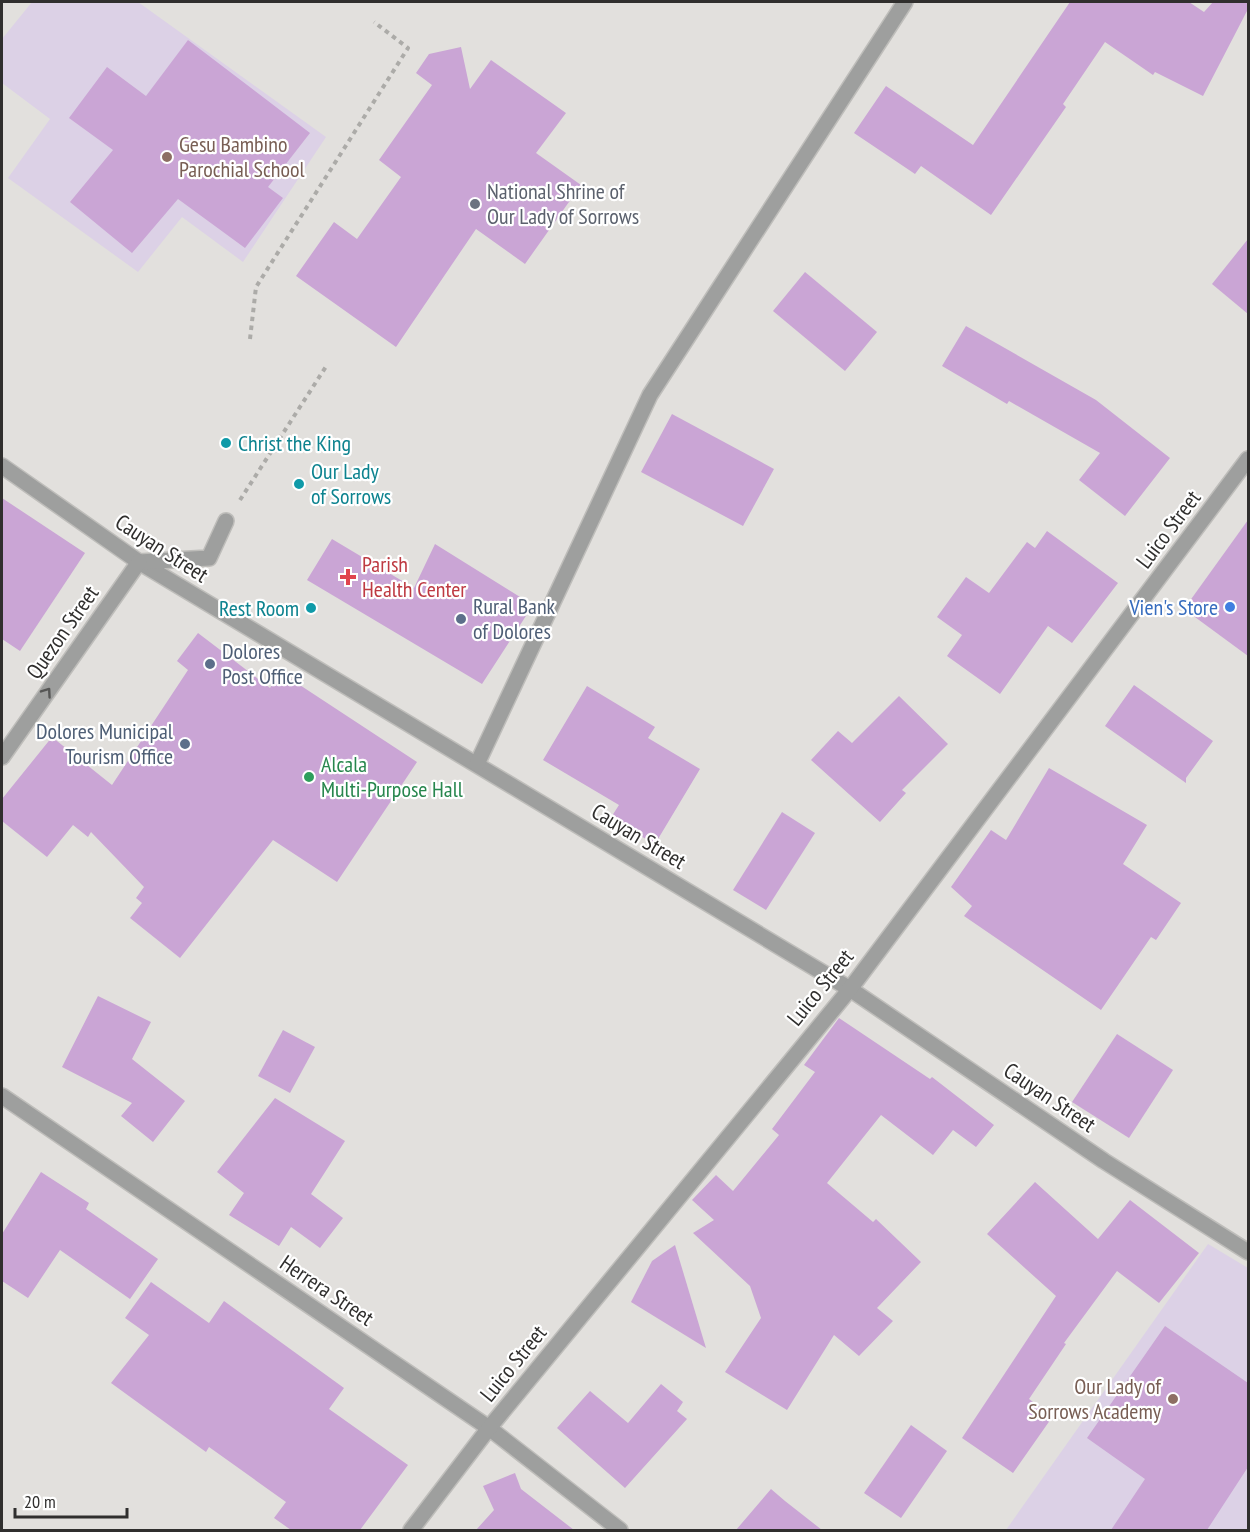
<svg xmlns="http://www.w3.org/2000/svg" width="1250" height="1532" font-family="'PT Sans Narrow',sans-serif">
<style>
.education{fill:#dcd1e6}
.building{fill:#caa5d5}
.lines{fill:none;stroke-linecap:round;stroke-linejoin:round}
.minor-casing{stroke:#bebdba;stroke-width:18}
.path{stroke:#acaba8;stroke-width:4;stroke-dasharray:4.5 4.5;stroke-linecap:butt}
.minor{stroke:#9e9f9e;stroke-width:15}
.oneway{stroke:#565655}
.education-dot{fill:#8d6e63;stroke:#fff;stroke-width:2}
.worship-dot{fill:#6b7280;stroke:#fff;stroke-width:2}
.culture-dot{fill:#0f9aa8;stroke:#fff;stroke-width:2}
.health-dot{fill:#e0444e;stroke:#fff;stroke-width:2}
.shop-dot{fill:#3f7fe0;stroke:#fff;stroke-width:2}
.service-dot{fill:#5c6f8a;stroke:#fff;stroke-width:2}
.leisure-dot{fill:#2e9e5b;stroke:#fff;stroke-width:2}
.labels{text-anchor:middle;stroke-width:4.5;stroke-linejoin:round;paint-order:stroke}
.education-label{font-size:22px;fill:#785e54;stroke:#fff;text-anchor:start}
.worship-label{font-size:22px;fill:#5b616d;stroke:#fff;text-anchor:start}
.culture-label{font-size:22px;fill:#0d838f;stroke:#fff;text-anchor:start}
.street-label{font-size:22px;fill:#302f2e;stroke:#fff}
.health-label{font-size:22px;fill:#be3a42;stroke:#fff;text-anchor:start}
.service-label{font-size:22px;fill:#4e5e75;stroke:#fff;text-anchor:start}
.shop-label{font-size:22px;fill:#366cbe;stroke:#fff;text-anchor:end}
.leisure-label{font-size:22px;fill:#27864d;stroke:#fff;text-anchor:start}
</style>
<rect width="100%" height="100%" fill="#e2e0dd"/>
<g class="education">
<polygon points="32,2 138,2 326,137 243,262 182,217 138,272 8,178 50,119 2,83 2,39"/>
<polygon points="1208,1244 1248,1268 1248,1530 1006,1530"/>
</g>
<g class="building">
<polygon points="1070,2 1189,2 1204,12 1213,2 1248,2 1248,9 1203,96 1155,72 1153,75 1105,42 1063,104 1066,107 991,215 921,166 915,174 854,133 886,86 973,145"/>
<polygon points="188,40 310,133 268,187 283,198 245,248 178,199 132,253 70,202 113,150 69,118 107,67 146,96"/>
<polygon points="461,47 470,89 491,60 566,113 536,153 581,185 525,264 476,229 396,347 296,276 334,222 357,239 401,177 379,160 432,85 416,73 429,54"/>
<polygon points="1248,239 1248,314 1212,284"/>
<polygon points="805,272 877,332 845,371 773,311"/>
<polygon points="966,326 1096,400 1170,458 1125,516 1079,480 1100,453 1009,401 1007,404 942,366"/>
<polygon points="672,414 774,469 743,526 641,472"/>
<polygon points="2,498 85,553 20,651 2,639"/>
<polygon points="1248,520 1248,656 1184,609"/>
<polygon points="1047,531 1118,583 1072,643 1048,626 1000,694 947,656 962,635 937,617 966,577 989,593 1027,542 1035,548"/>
<polygon points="332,539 414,588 435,544 533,605 482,684 307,580"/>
<polygon points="198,633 270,688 280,672 417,762 337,882 273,840 180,958 130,918 142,903 136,898 144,887 91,832 88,837 73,825 47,857 2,821 2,799 52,737 112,785 188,670 177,661"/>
<polygon points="1134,685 1213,741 1186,778 1186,783 1105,726"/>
<polygon points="587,686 655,727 648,738 700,769 655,844 610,819 619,805 543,760"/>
<polygon points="899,696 948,744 902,790 906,793 880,822 811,760 838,731 852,743"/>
<polygon points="1049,768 1147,825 1123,864 1181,903 1156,940 1151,937 1101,1010 964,916 972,906 951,887 991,830 1006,840"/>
<polygon points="782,812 815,833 766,910 733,890"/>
<polygon points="98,996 151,1022 132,1059 185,1101 153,1142 121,1116 132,1103 62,1067"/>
<polygon points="839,1018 930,1079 932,1077 994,1125 976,1147 953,1130 933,1155 881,1115 827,1183 873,1222 876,1219 921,1262 877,1308 893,1321 859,1356 834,1335 787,1410 725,1372 761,1318 750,1286 693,1233 714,1220 692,1200 716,1175 733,1191 779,1135 772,1129 815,1072 804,1065"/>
<polygon points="283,1030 315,1047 290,1093 258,1076"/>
<polygon points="1117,1034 1173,1070 1129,1138 1072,1102"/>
<polygon points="275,1098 345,1141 311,1194 343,1218 320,1248 291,1227 279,1246 229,1215 244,1193 217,1172"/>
<polygon points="41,1172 89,1203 86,1209 158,1259 130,1299 60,1250 28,1298 2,1281 2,1234"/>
<polygon points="1035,1182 1098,1239 1130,1200 1199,1253 1159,1303 1117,1271 1064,1343 1066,1344 1029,1399 1053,1416 1013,1473 962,1438 1056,1296 987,1234"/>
<polygon points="675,1245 706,1348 631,1302 652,1261"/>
<polygon points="151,1282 209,1323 224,1301 344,1388 329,1409 408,1465 360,1530 291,1530 274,1518 286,1502 209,1447 206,1452 111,1383 149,1335 125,1318"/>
<polygon points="1165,1326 1248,1383 1248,1467 1207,1530 1111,1530 1145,1479 1087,1438"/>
<polygon points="661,1384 683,1402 677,1411 687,1419 625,1488 557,1428 590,1391 628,1423"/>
<polygon points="911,1425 947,1451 901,1518 864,1493"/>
<polygon points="515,1473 521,1489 574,1530 476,1530 494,1510 483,1486"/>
<polygon points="771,1489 785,1501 822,1530 736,1530"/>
</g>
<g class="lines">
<defs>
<g id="minor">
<polyline points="2,466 139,562 850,989 1104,1161 1248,1252"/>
<polyline points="139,562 209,558 226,521"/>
<polyline points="2,757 139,562"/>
<polyline points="477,764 650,395 905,2"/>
<polyline points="2,1096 489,1428 620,1530"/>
<polyline points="411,1530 489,1428 850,989 1248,459"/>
</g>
</defs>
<use href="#minor" class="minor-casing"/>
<g class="path">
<polyline points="250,339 256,287 408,48 374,22"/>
<polyline points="240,500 327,365"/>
</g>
<use href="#minor" class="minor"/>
</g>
<defs><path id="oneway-chevron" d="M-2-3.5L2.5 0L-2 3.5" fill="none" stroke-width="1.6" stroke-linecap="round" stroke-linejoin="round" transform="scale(1.5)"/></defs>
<use class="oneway" href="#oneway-chevron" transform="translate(47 692) rotate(-55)"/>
<g class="education-dot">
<circle cx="167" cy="157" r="6"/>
<circle cx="1173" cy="1399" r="6"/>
</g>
<circle class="worship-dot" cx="475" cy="204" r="6"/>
<g class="culture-dot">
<circle cx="226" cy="443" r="6"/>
<circle cx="299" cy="484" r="6"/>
<circle cx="311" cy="608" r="6"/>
</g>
<path class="health-dot" d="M345 568h6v6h6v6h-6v6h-6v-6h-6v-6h6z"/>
<circle class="shop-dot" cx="1230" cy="607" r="6"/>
<g class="service-dot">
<circle cx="461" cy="619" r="6"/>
<circle cx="210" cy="664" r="6"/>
<circle cx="185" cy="744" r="6"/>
</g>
<circle class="leisure-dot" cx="309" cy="777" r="6"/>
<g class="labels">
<g class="education-label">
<text x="179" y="152">Gesu Bambino<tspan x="179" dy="25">Parochial School</tspan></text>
<text x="1161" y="1394" text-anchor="end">Our Lady of<tspan x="1161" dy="25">Sorrows Academy</tspan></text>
</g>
<g class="worship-label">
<text x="487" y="199">National Shrine of<tspan x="487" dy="25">Our Lady of Sorrows</tspan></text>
</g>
<g class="culture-label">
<text x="238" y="451">Christ the King</text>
<text x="311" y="479">Our Lady<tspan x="311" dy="25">of Sorrows</tspan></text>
<text x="299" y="616" text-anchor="end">Rest Room</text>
</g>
<g class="street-label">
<text transform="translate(1168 529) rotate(-53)" y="8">Luico Street</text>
<text transform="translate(162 548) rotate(33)" y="8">Cauyan Street</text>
<text transform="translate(62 632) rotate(-55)" y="8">Quezon Street</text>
<text transform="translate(639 836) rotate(31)" y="8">Cauyan Street</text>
<text transform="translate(820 987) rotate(-51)" y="8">Luico Street</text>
<text transform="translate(1050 1097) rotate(34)" y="8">Cauyan Street</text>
<text transform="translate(327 1290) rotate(34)" y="8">Herrera Street</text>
<text transform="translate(513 1363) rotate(-51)" y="8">Luico Street</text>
</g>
<g class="health-label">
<text x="362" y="572">Parish<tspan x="362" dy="25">Health Center</tspan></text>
</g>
<g class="service-label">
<text x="473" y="614">Rural Bank<tspan x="473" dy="25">of Dolores</tspan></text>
<text x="222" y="659">Dolores<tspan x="222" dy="25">Post Office</tspan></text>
<text x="173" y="739" text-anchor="end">Dolores Municipal<tspan x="173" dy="25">Tourism Office</tspan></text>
</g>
<g class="shop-label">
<text x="1218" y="615">Vien's Store</text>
</g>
<g class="leisure-label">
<text x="321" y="772">Alcala<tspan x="321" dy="25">Multi-Purpose Hall</tspan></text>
</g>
</g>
<rect width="1250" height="1532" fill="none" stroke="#302f2e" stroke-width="6"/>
<path d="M15 1508v9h112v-9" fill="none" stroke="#302f2e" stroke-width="3"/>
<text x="24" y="1508" font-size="18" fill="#302f2e" stroke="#ffffff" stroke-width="4.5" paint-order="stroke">20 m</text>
</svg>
